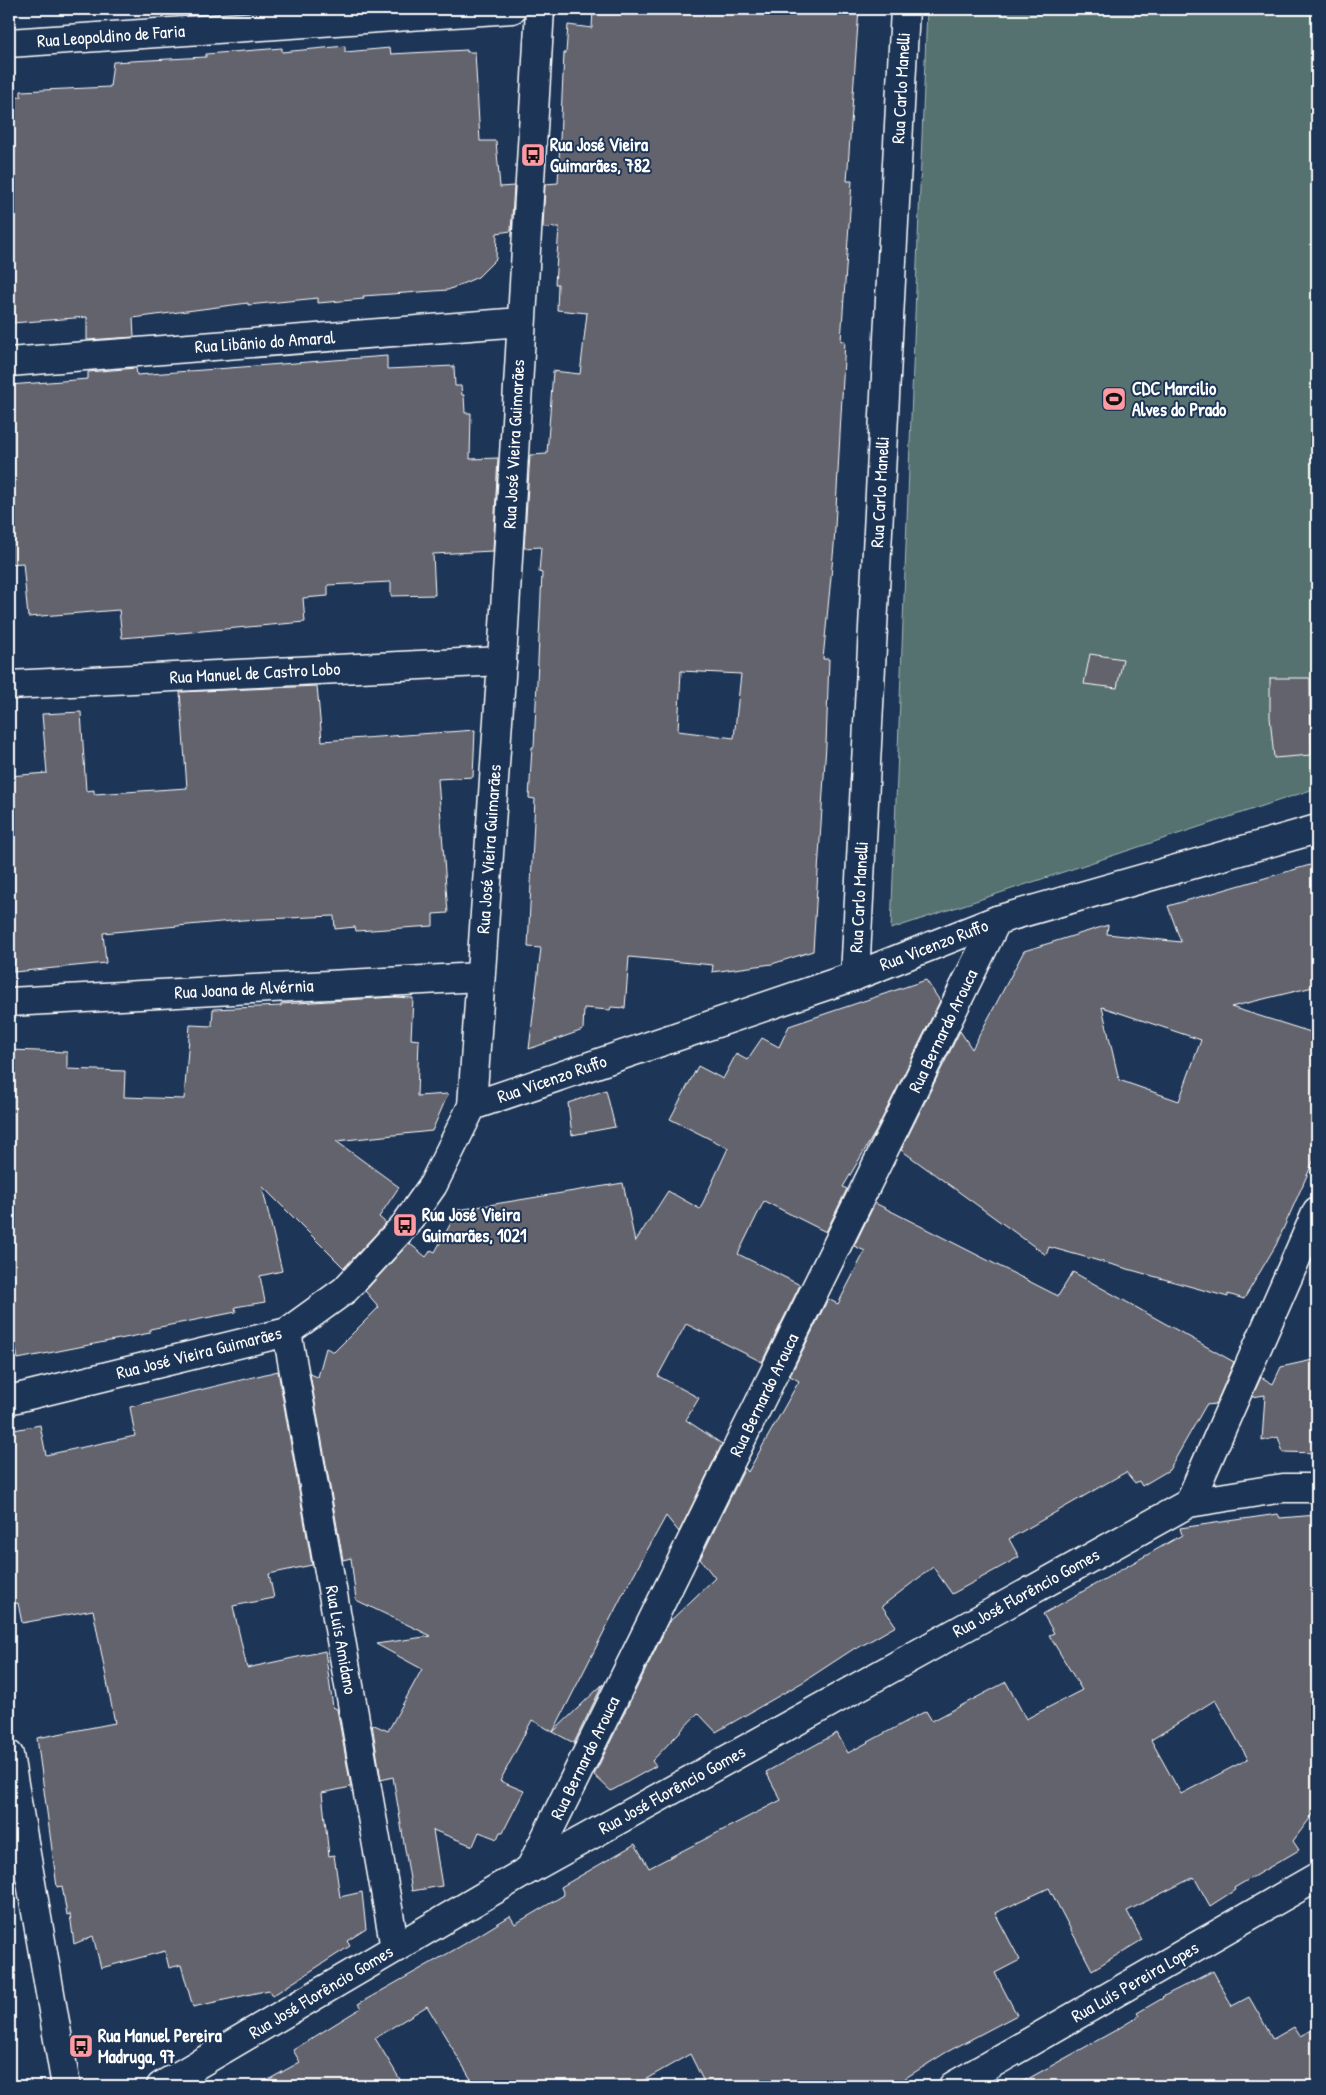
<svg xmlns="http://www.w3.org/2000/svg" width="1326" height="2095" font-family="'Patrick Hand',sans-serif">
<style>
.green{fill:#547270;stroke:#aab8b8}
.building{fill:#64646e;stroke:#fff;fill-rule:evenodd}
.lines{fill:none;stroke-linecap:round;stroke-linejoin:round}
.street-casing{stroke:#fff;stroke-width:31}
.street{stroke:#1d3557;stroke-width:28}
.labels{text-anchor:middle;stroke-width:4;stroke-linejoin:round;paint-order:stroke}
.street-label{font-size:18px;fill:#fff;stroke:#1d3557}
.poi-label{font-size:18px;font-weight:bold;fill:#fff;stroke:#1d3557;text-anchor:start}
</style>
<rect width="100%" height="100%" fill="#1d3557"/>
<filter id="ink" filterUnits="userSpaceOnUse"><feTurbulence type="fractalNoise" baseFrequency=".02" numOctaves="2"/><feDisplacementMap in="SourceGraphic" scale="10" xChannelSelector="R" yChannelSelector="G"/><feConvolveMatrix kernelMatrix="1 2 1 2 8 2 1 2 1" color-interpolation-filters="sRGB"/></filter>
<g filter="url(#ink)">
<polygon class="green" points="927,9 1317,9 1317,788 891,929"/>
<g class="building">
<path d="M593,9H859L847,181H852L841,341H845L834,546L823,659H829L826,745L813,951L772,964L712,972L713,965L629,957L625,1008L611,1007L610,1010L584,1008L583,1030L529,1049L541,948L528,947L535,799L529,798L532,747H534L542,573L539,572L541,547L524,548L530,455L547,454L553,371L580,374L587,313L557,310L558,284H555L559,227L543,228L545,184L558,183L564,53H566L568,25L592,28ZM681,671L741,674L734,738L678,731Z"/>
<polygon points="345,46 345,52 390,48 391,54 467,50 467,52 475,52 480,141 496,141 500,187 514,186 511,231 497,233 496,259 478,277 448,290 363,296 364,299 318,303 318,298 248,305 248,303 133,318 134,337 87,340 87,317 12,323 11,316 9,316 9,98 21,97 21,91 110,87 113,62 206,57 206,54 282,48 282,52"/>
<polygon points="387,356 387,369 454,366 455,386 461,386 462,395 464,395 465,413 471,413 470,459 498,458 493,551 433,554 435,595 391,596 391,582 328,585 328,596 303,598 305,622 122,638 119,610 28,617 23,563 9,564 9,385 88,379 88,372 136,368 137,375"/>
<polygon points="1090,654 1123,659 1117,688 1084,684"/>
<polygon points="1270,678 1310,678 1311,755 1274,758 1270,717"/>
<polygon points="317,686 322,741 475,730 473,777 438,779 448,913 433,914 433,926 356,931 355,927 335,929 334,916 242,920 103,933 106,963 14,972 9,894 9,776 47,773 42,714 81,712 86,791 94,790 94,794 187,788 180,692"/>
<path d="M1317,863V986L1231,1007L1317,1034V1153L1276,1245L1244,1299L1228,1294V1297L1049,1247L1046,1255L901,1150L960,1031L972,1049L1024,951L1108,925L1107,934L1181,942L1168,906ZM1102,1007L1201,1040L1179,1101L1119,1080Z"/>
<polygon points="926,980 940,1001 876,1131 843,1187 847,1189 826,1232 764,1201 738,1254 800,1285 762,1362 686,1324 658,1376 699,1398 686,1420 722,1444 679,1532 666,1516 623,1594 553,1732 532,1720 500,1781 524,1791 503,1832 500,1832 497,1839 479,1832 473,1846 433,1830 442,1886 412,1891 393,1777 381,1780 372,1724 388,1731 422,1669 376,1644 431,1636 356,1600 351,1558 343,1560 310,1374 318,1377 326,1348 334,1352 379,1307 365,1291 409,1243 426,1257 431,1250 435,1252 458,1210 623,1183 635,1242 668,1191 700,1209 728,1148 670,1119 698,1066 723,1079 736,1054 747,1060 762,1038 779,1047 789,1026"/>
<polygon points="394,997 413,998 411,1039 419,1040 417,1096 448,1094 432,1131 336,1141 399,1187 379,1217 386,1223 344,1268 262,1186 282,1271 260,1276 265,1302 235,1307 236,1312 150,1329 150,1333 18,1359 9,1315 9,1050 67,1052 67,1069 125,1071 124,1097 184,1099 190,1025 212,1026 213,1009 281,1006 281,1004"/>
<polygon points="606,1090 615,1127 572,1135 568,1103"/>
<polygon points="875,1203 1058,1296 1073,1272 1234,1362 1216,1404 1206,1405 1169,1470 1142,1486 1139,1481 1135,1483 1126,1472 1009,1539 1019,1557 952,1594 933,1567 882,1606 896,1626 856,1649 855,1648 803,1682 716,1732 698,1713 652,1761 656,1766 611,1791 594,1775 669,1622 715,1578 700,1559 745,1468 748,1472 799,1381 790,1376 828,1299 838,1304 865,1251 854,1246"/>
<polygon points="1317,1359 1317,1453 1283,1452 1278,1437 1262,1441 1265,1395 1252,1397 1261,1377 1273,1384 1281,1367"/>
<polygon points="278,1371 312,1565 269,1574 274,1598 233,1606 247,1668 325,1651 333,1707 337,1709 351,1787 322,1793 329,1856 334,1855 340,1897 362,1892 366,1929 347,1941 350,1946 272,1996 269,1990 193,2007 181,1965 169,1968 165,1951 101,1968 93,1936 74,1944 70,1914 67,1915 62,1886 57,1887 37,1738 115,1723 93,1610 22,1623 18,1603 9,1605 9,1431 40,1425 46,1455 135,1436 130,1407"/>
<path d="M1278,1514L1280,1518L1317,1515V1809L1293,1841L1299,1850L1234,1888L1235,1890L1210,1906L1194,1877L1127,1911L1142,1940L1092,1970L1049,1888L995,1913L1020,1960L995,1973L1017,2015L945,2053L893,2086H706L690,2054L634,2086H475L427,2006L375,2038L404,2086H257L300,2062L293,2050L361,2008L358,2004L461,1946L510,1916L515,1924L564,1895L561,1887L635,1844L649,1868L781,1800L766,1772L837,1733L848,1753L926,1711L932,1721L1006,1682L1026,1719L1082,1690L1049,1635L1054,1633L1043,1614L1182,1535L1180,1528ZM1215,1700L1248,1759L1181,1794L1151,1740Z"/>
<polygon points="603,1684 574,1743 553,1732"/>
<polygon points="1213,1971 1232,2006 1249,1997 1273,2039 1294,2027 1300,2036 1317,2027 1317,2086 1015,2086 1116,2030 1139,2016 1137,2013 1163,1998 1162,1997"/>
</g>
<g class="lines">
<defs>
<g id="street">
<polyline points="9,43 512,9"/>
<polyline points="9,362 521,322"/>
<polyline points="9,685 502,661"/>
<polyline points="855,976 905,9"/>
<polyline points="9,1002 480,977"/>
<polyline points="472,1106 855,976 997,920 1317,829"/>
<polyline points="287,1332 395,1948"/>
<polyline points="9,1400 287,1332 345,1290 405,1225 433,1185 472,1106 502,661 540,9"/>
<polyline points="1189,1503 1317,1211"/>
<polyline points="9,1755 66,2086"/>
<polyline points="530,1869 997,920"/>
<polyline points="161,2086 530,1869 1189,1503 1283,1488 1317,1488"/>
<polyline points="953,2086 1317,1877"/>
</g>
</defs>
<use href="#street" class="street-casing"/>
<use href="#street" class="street"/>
</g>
</g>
<defs>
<symbol id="bus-square" viewBox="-11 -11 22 22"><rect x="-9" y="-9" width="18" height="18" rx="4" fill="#ff9aa2" stroke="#1d3557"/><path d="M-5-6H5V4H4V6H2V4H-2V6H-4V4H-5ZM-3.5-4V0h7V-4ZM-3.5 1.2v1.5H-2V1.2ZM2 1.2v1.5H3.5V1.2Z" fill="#111"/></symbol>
<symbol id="stadium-square" viewBox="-11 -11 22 22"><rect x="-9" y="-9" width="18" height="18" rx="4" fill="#ff9aa2" stroke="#1d3557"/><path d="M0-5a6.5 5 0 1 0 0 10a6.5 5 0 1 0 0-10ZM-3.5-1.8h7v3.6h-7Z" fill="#111"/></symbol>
</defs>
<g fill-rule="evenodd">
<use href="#bus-square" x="519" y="141" width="28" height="28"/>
<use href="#stadium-square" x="1100" y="385" width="28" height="28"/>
<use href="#bus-square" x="391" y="1211" width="28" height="28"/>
<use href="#bus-square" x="67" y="2032" width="28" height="28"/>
</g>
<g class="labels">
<g class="street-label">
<text transform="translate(111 36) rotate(-4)" y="6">Rua Leopoldino de Faria</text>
<text transform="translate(901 88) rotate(-87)" y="6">Rua Carlo Manelli</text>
<text transform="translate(265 342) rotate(-4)" y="6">Rua Libânio do Amaral</text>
<text transform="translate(514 444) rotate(-87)" y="6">Rua José Vieira Guimarães</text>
<text transform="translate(880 492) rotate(-87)" y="6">Rua Carlo Manelli</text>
<text transform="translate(255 673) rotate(-3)" y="6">Rua Manuel de Castro Lobo</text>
<text transform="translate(489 849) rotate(-86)" y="6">Rua José Vieira Guimarães</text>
<text transform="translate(859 897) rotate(-87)" y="6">Rua Carlo Manelli</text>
<text transform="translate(934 945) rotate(-21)" y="6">Rua Vicenzo Ruffo</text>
<text transform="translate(244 989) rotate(-3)" y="6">Rua Joana de Alvérnia</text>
<text transform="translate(943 1031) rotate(-64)" y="6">Rua Bernardo Arouca</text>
<text transform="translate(552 1079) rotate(-19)" y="6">Rua Vicenzo Ruffo</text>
<text transform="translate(199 1353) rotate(-14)" y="6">Rua José Vieira Guimarães</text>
<text transform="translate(764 1395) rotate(-64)" y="6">Rua Bernardo Arouca</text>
<text transform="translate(1026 1593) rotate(-29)" y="6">Rua José Florêncio Gomes</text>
<text transform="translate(341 1640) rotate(80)" y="6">Rua Luís Amidano</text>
<text transform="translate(585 1758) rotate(-64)" y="6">Rua Bernardo Arouca</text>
<text transform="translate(672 1790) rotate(-29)" y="6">Rua José Florêncio Gomes</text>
<text transform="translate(1135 1982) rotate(-30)" y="6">Rua Luís Pereira Lopes</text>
<text transform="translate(321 1992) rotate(-31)" y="6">Rua José Florêncio Gomes</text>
</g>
<g class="poi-label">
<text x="550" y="151">Rua José Vieira<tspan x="550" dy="21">Guimarães, 782</tspan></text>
<text x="1132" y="395">CDC Marcilio<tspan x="1132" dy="21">Alves do Prado</tspan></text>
<text x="422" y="1221">Rua José Vieira<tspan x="422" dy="21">Guimarães, 1021</tspan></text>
<text x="98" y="2042">Rua Manuel Pereira<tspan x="98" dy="21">Madruga, 97</tspan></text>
</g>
</g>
<rect width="1326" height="2095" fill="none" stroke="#1d3557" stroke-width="30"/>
<rect x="15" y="15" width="1296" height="2065" fill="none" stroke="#fff" stroke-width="2" filter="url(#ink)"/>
</svg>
